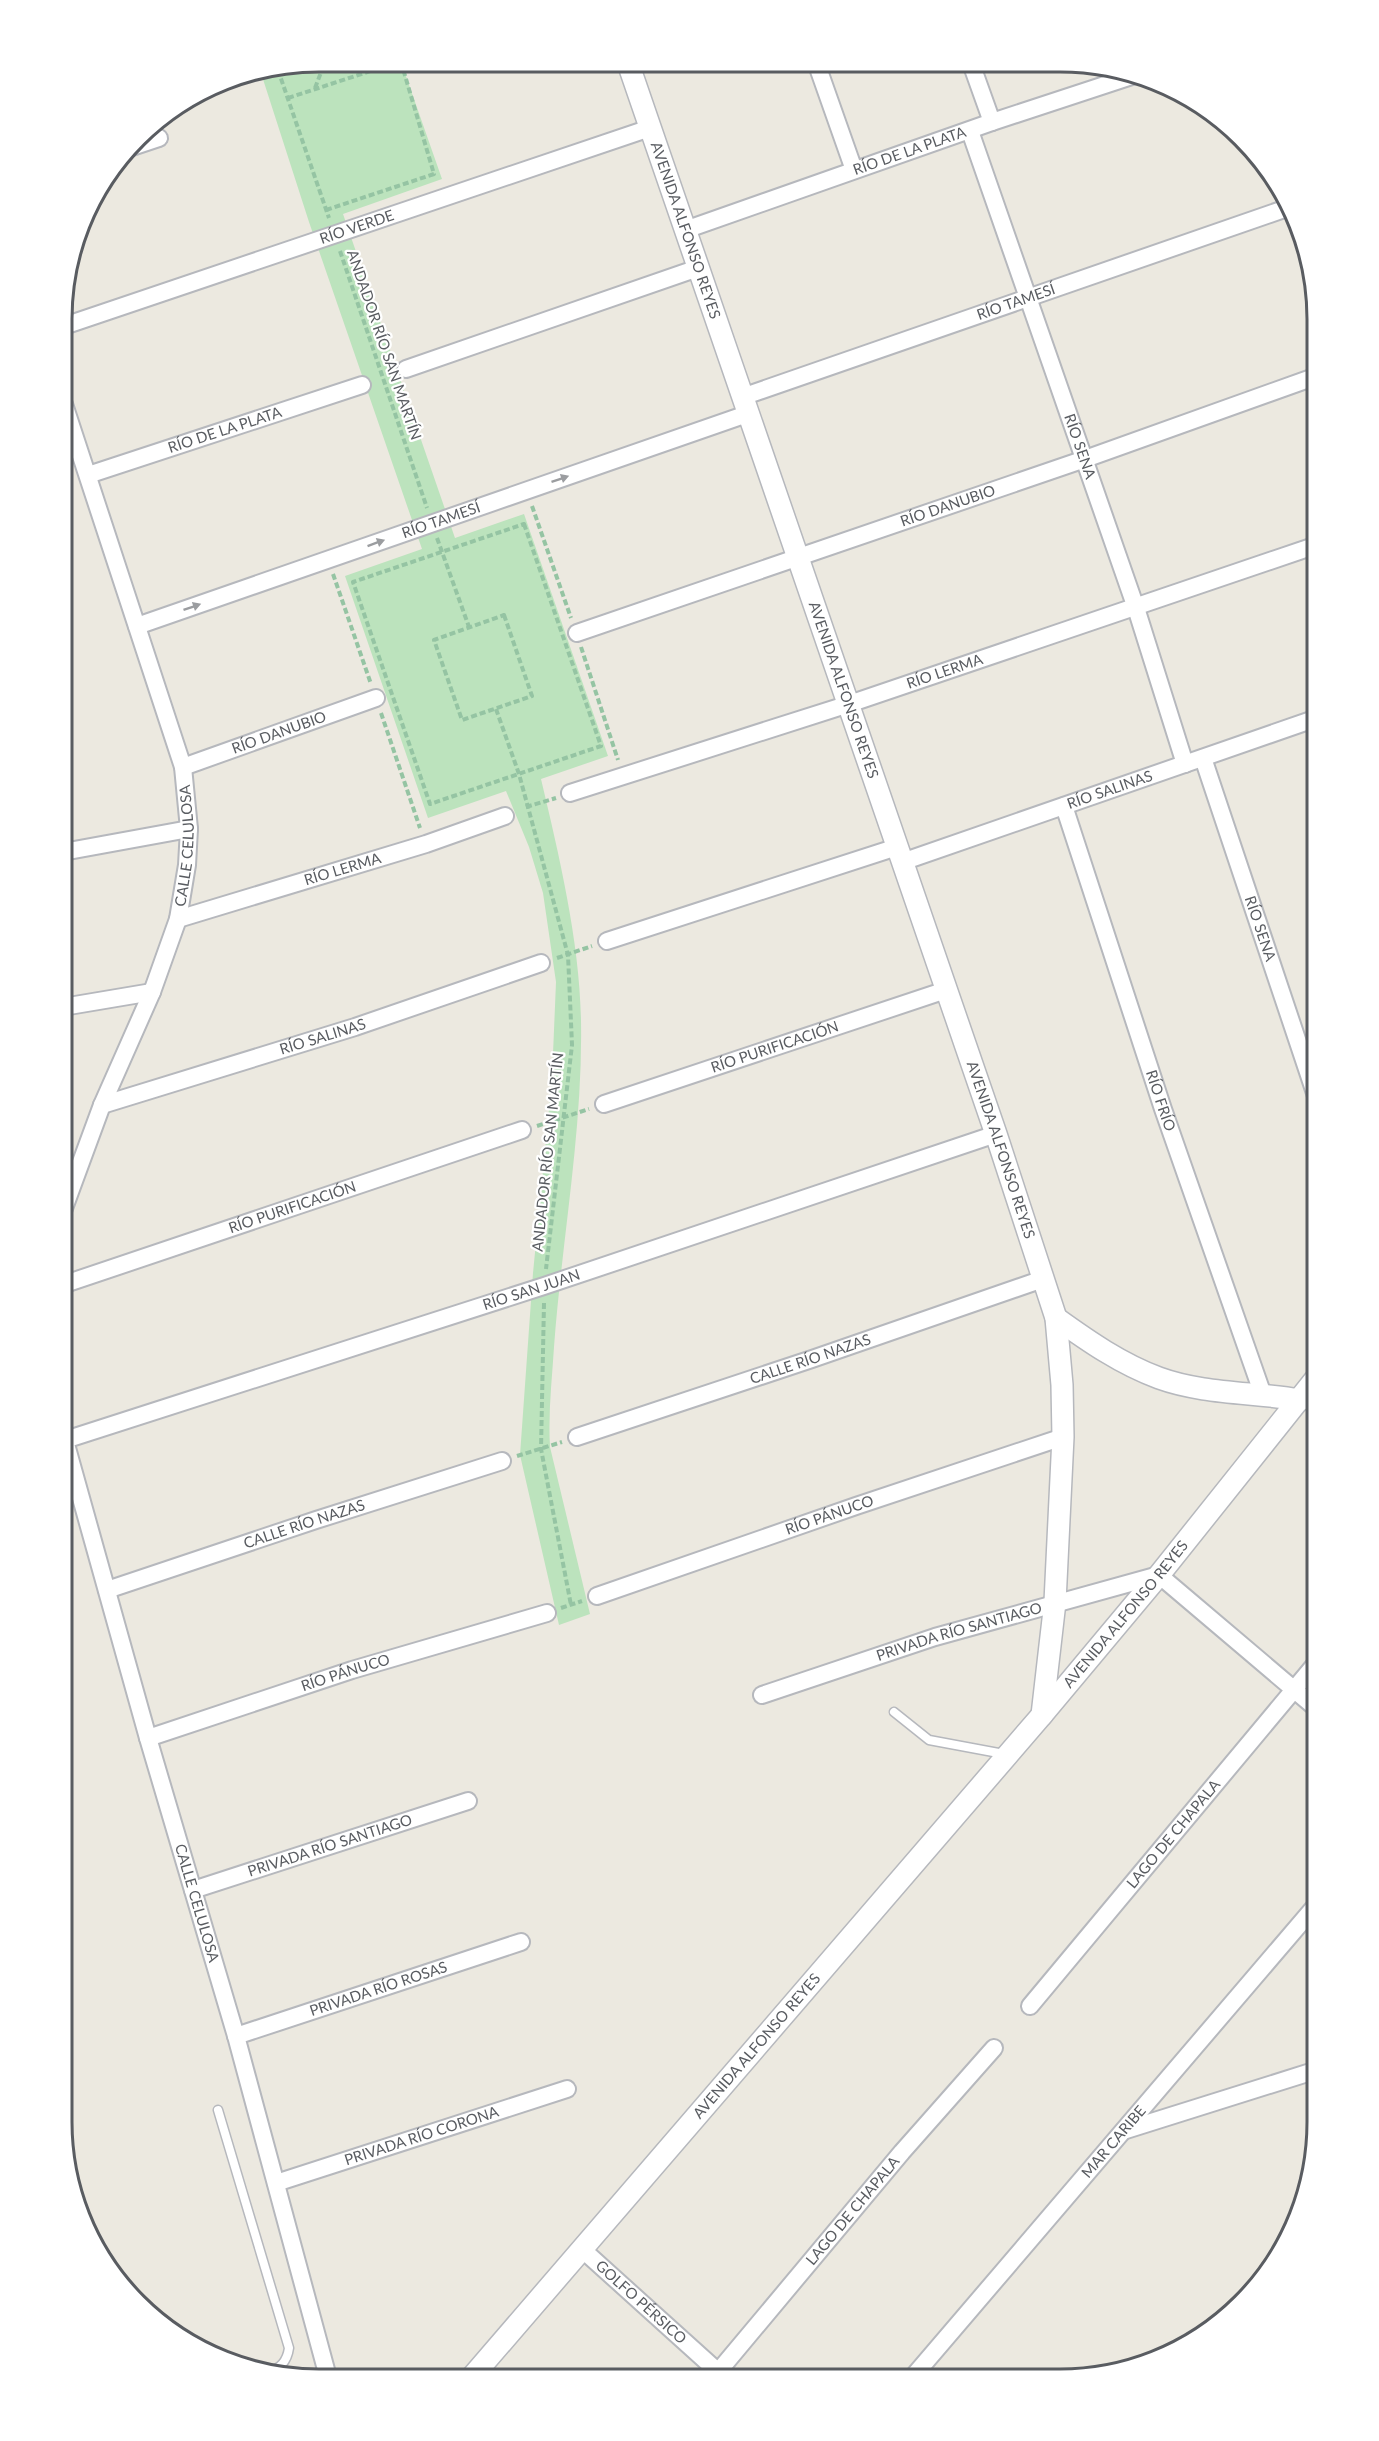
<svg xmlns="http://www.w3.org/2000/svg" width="1379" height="2441" font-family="Lato,sans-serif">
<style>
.green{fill:#bce3bd}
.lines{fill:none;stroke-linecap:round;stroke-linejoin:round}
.service-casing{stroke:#b6b8bd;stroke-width:11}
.minor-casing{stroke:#b6b8bd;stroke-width:20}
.tertiary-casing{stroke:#b6b8bd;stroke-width:24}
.path{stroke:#95c4a3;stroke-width:4;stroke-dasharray:6 3;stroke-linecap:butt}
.service{stroke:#fff;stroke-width:8}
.minor{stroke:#fff;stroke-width:16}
.tertiary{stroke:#fff;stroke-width:21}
.oneway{fill:#9b9da0}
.labels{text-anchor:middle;stroke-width:4.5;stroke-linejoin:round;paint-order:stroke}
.street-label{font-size:15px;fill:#595c61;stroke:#fff}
.rim{fill:none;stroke:#595c61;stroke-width:3}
</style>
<rect width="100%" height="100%" fill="#ece9e0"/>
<path class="green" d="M319,62H401L442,179L343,214L455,538L524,514L608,756L541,779C559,855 580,943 581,1021C583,1130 562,1238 554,1347C552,1380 548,1413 550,1447L590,1614L559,1625L520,1455L533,1273L552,1078L556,982L543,893L529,847L506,791L428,818L345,576L422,549L309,222L261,73Z"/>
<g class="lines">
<defs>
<g id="service">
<polyline points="894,1712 929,1740 1004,1754"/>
<path d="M218,2110L289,2348C287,2362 280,2368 268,2373"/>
</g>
<g id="minor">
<polyline points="817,65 854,170"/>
<polyline points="972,66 992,122"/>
<path id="s1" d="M970,131L1136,608L1185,764"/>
<polyline points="132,147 159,138"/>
<path id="s2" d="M685,230L992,122L1135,75"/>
<path id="s3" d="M64,326L650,128"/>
<polyline points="406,369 698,268"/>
<path id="s4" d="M742,397L1290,207"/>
<path id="s5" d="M88,475L362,385"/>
<path id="s6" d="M137,626L747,414"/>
<path id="s7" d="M577,633L1085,459L1317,376"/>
<path id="s8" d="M1203,758L1317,1099"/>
<path id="s9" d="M183,767L376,698"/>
<path id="s10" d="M570,793L849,704L1317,545"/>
<path id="s11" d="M1064,806L1163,1109L1263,1395"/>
<polyline points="63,852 189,829"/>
<path id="s12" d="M902,862L1317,718"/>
<path id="s13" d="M178,919L426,844L505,816"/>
<polyline points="607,941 897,847"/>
<polyline points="63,1007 152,992"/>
<path id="s14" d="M604,1104L946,990"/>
<path id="s15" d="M102,1105L355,1027L541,963"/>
<path id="s16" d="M63,1211L102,1105L152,992L178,919L187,865L189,829L183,767L64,404"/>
<path id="s17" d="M62,1285L522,1130"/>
<path id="s18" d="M62,1430L148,1738L236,2036L328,2377"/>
<path id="s19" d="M577,1437L812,1359L1043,1279"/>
<path id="s20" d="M65,1440L544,1286L996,1134"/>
<path id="s21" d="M107,1590L316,1520L502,1461"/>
<path id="s22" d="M597,1596L856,1506L1063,1437"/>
<path id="s23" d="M762,1695L935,1637L1159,1575L1317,1709"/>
<path id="s24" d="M148,1738L352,1670L547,1613"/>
<path id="s25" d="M193,1890L468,1801"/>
<path id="s26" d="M1030,2006L1317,1662"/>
<path id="s27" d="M236,2036L521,1942"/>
<polyline points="1126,2130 1317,2070"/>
<path id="s28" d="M276,2183L567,2089"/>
<path id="s29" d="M583,2250L726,2379"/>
<path id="s30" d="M713,2378L902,2152L994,2048"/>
<path id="s31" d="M911,2379L1317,1904"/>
</g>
<g id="tertiary">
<path id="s32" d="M628,63L996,1134L1056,1318L1062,1385L1063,1437L1055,1602L1042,1715"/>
<path d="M1056,1318C1088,1341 1121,1364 1159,1378C1203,1394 1253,1392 1300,1400"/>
<path id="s33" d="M471,2378L1042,1715L1159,1575L1317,1377"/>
</g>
</defs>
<use href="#service" class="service-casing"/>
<use href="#minor" class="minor-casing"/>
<use href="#tertiary" class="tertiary-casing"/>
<g class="path">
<polyline points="278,70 329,218"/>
<polyline points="315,88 325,62"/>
<polyline points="288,98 398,62"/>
<polyline points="326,210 434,174 401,62"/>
<polyline points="340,251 427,508"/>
<polyline points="532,506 571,618"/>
<polygon points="524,524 601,746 430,804 353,582"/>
<polyline points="437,538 469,627"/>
<polyline points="333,574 371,684"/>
<polygon points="504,615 532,696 462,720 434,640"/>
<polyline points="581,647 618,760"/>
<polyline points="496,709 519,774 568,955 572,1045 546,1269"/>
<polyline points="381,713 420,828"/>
<polyline points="526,807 556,798"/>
<polyline points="557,958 592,946"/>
<polyline points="537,1126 589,1109"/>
<polyline points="544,1303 541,1449 571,1605"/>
<polyline points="517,1456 562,1442"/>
<polyline points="561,1608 582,1601"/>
</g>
<use href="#service" class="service"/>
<use href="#minor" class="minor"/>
<use href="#tertiary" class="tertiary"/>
</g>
<defs><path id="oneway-solid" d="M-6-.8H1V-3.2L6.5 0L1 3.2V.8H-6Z" transform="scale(1.5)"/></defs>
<g class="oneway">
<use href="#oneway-solid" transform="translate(560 479) rotate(-19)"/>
<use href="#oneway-solid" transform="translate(376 543) rotate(-20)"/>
<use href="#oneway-solid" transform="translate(192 607) rotate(-19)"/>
</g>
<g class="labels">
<g class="street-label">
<text dy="5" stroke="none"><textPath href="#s2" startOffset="238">RÍO DE LA PLATA</textPath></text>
<text dy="5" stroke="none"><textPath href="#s3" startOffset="309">RÍO VERDE</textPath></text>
<text dy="5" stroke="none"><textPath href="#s32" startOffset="177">AVENIDA ALFONSO REYES</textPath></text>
<text dy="5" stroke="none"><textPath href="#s4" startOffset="290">RÍO TAMESÍ</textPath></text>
<text transform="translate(384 345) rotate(71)" y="5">ANDADOR RÍO SAN MARTÍN</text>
<text dy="5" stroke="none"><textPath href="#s5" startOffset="144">RÍO DE LA PLATA</textPath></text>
<text dy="5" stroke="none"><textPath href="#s1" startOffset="334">RÍO SENA</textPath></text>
<text dy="5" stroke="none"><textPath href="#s7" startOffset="392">RÍO DANUBIO</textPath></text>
<text dy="5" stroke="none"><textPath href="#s6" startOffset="322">RÍO TAMESÍ</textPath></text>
<text dy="5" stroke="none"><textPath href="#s10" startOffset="394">RÍO LERMA</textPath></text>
<text dy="5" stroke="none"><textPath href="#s32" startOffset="663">AVENIDA ALFONSO REYES</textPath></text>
<text dy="5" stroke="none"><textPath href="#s9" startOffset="102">RÍO DANUBIO</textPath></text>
<text dy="5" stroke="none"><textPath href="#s12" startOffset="220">RÍO SALINAS</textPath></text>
<text dy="5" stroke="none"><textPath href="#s16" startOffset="388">CALLE CELULOSA</textPath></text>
<text dy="5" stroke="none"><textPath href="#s13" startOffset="172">RÍO LERMA</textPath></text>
<text dy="5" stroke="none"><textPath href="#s8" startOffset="180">RÍO SENA</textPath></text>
<text dy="5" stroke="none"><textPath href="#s15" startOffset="231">RÍO SALINAS</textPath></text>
<text dy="5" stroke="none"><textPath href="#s14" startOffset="180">RÍO PURIFICACIÓN</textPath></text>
<text dy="5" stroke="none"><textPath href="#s11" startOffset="310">RÍO FRÍO</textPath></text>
<text dy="5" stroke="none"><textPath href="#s32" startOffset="1149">AVENIDA ALFONSO REYES</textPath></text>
<text transform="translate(548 1152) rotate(-84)" y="5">ANDADOR RÍO SAN MARTÍN</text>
<text dy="5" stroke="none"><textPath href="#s17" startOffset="243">RÍO PURIFICACIÓN</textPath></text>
<text dy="5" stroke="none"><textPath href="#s20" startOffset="490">RÍO SAN JUAN</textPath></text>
<text dy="5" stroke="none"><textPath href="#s19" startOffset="246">CALLE RÍO NAZAS</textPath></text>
<text dy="5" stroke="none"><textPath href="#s22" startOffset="246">RÍO PÁNUCO</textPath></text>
<text dy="5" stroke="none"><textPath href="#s21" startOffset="208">CALLE RÍO NAZAS</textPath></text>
<text dy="5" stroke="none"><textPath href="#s33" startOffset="1006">AVENIDA ALFONSO REYES</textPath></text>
<text dy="5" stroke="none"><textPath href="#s23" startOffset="207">PRIVADA RÍO SANTIAGO</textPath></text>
<text dy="5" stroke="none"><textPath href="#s24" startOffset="208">RÍO PÁNUCO</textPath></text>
<text dy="5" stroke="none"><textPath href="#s26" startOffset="224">LAGO DE CHAPALA</textPath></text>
<text dy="5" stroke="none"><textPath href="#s25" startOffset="144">PRIVADA RÍO SANTIAGO</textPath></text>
<text dy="5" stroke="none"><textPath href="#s18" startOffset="492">CALLE CELULOSA</textPath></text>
<text dy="5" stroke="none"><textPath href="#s27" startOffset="150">PRIVADA RÍO ROSAS</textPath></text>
<text dy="5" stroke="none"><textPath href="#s33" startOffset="438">AVENIDA ALFONSO REYES</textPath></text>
<text dy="5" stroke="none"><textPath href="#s28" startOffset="153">PRIVADA RÍO CORONA</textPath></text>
<text dy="5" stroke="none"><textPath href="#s31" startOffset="312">MAR CARIBE</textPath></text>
<text dy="5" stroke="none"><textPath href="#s30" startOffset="218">LAGO DE CHAPALA</textPath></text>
<text dy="5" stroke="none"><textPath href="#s29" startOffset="78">GOLFO PÉRSICO</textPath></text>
</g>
</g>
<path d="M0 0H1379V2441H0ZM319 72H1060A247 247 0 0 1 1307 319V2122A247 247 0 0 1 1060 2369H319A247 247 0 0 1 72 2122V319A247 247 0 0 1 319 72Z" fill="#fff" fill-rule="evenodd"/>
<path class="rim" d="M319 72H1060A247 247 0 0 1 1307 319V2122A247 247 0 0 1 1060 2369H319A247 247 0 0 1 72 2122V319A247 247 0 0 1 319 72Z"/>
</svg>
